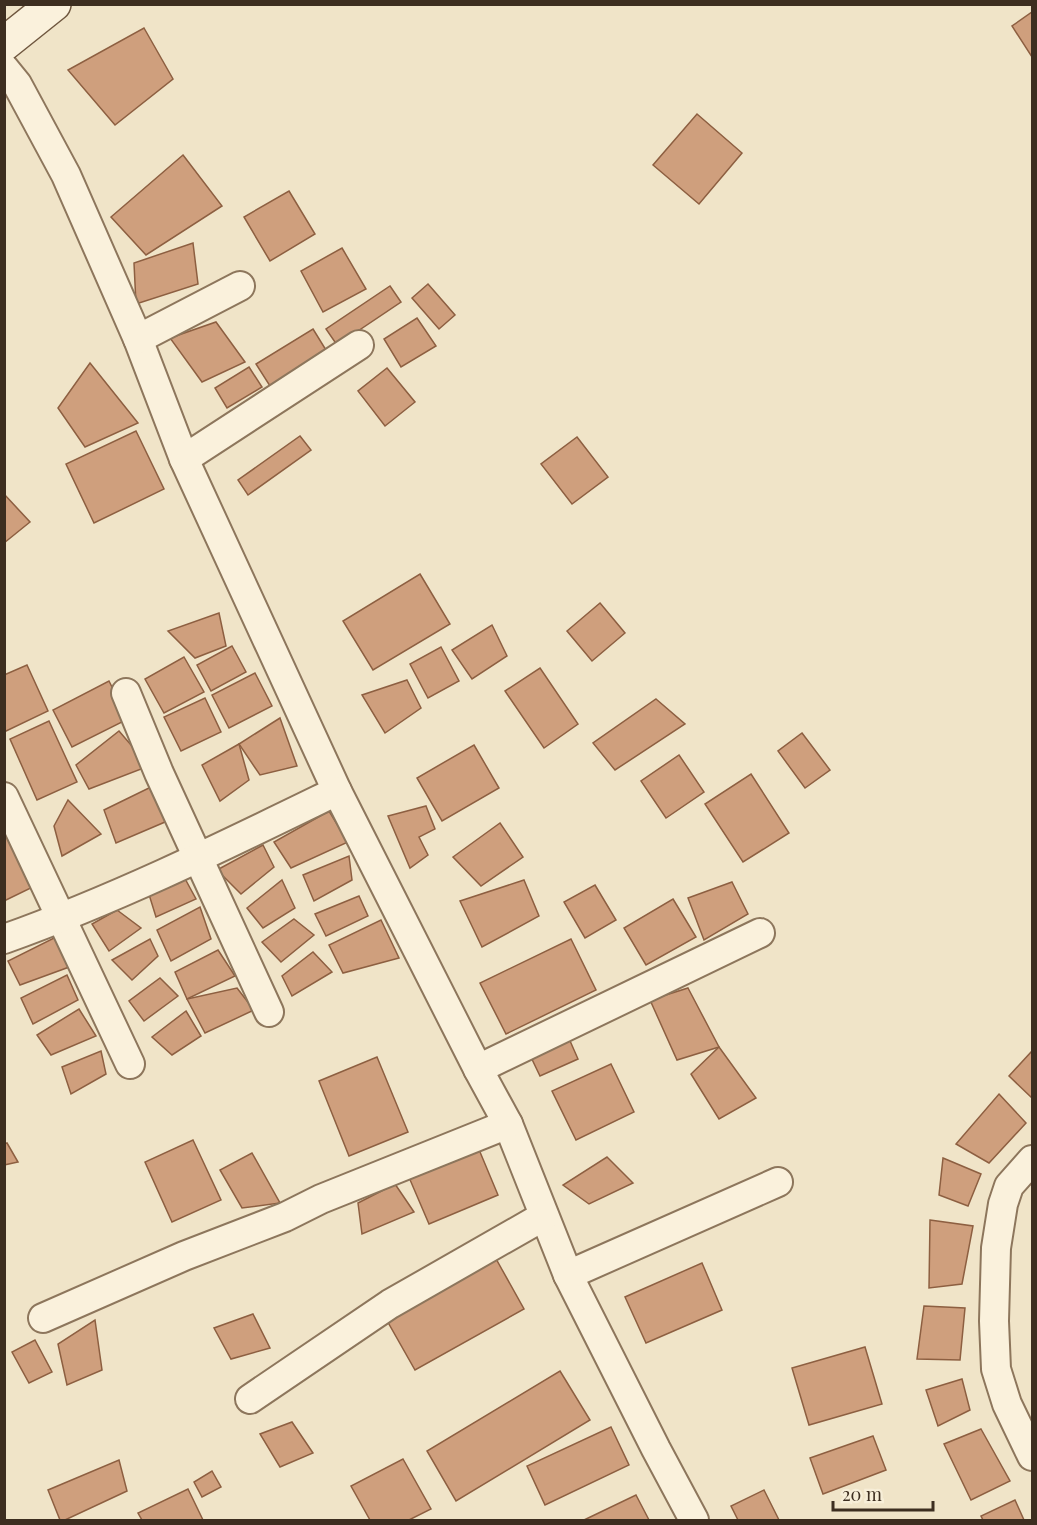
<svg xmlns="http://www.w3.org/2000/svg" width="1037" height="1525" font-family="'Playfair Display',serif">
<style>
.building{fill:#cf9f7d;stroke:#8d5f41;stroke-width:1.5}
.lines{fill:none;stroke-linecap:round;stroke-linejoin:round}
.minor-casing{stroke:#8d765c;stroke-width:32}
.secondary-casing{stroke:#6f573f;stroke-width:36}
.minor{stroke:#faf1dc;stroke-width:28}
.secondary{stroke:#faf1dc;stroke-width:33}
</style>
<rect width="100%" height="100%" fill="#f0e4c8"/>
<g class="building">
<polygon points="1032,12 1032,57 1012,26"/>
<polygon points="144,28 173,79 115,125 68,70"/>
<polygon points="697,114 742,153 699,204 653,165"/>
<polygon points="183,155 222,206 146,255 111,217"/>
<polygon points="289,191 315,234 270,261 244,217"/>
<polygon points="193,243 198,284 136,304 134,263"/>
<polygon points="342,248 366,289 323,312 301,271"/>
<polygon points="428,284 455,315 439,329 412,298"/>
<polygon points="390,286 401,302 337,345 326,329"/>
<polygon points="417,318 436,346 401,367 384,339"/>
<polygon points="216,322 245,362 202,382 170,338"/>
<polygon points="313,329 326,350 270,386 256,364"/>
<polygon points="90,363 138,423 85,447 58,408"/>
<polygon points="249,367 262,387 227,408 215,388"/>
<polygon points="387,368 415,402 385,426 358,391"/>
<polygon points="136,431 164,489 94,523 66,464"/>
<polygon points="300,436 311,450 248,495 238,480"/>
<polygon points="577,437 608,477 572,504 541,464"/>
<polygon points="4,494 30,522 4,543"/>
<polygon points="420,574 450,624 373,670 343,621"/>
<polygon points="600,603 625,633 592,661 567,631"/>
<polygon points="219,613 226,646 195,658 168,631"/>
<polygon points="492,625 507,656 472,679 452,650"/>
<polygon points="232,646 246,672 211,691 197,665"/>
<polygon points="441,647 459,681 428,698 410,664"/>
<polygon points="184,657 204,692 164,713 145,679"/>
<polygon points="27,665 48,711 4,732 4,675"/>
<polygon points="540,668 578,724 544,748 505,691"/>
<polygon points="255,673 272,706 229,728 212,695"/>
<polygon points="407,680 421,708 385,733 362,695"/>
<polygon points="109,681 128,719 72,747 53,710"/>
<polygon points="205,698 221,732 181,751 164,717"/>
<polygon points="656,699 685,724 615,770 593,743"/>
<polygon points="280,718 297,766 260,775 239,744"/>
<polygon points="49,721 77,782 37,800 10,739"/>
<polygon points="119,731 149,766 89,789 76,765"/>
<polygon points="802,733 830,770 805,788 778,751"/>
<polygon points="239,744 249,780 220,801 202,765"/>
<polygon points="474,745 499,788 442,821 417,778"/>
<polygon points="679,755 704,792 666,818 641,781"/>
<polygon points="751,774 789,833 743,862 705,804"/>
<polygon points="155,785 172,819 116,843 104,810"/>
<polygon points="68,800 101,834 62,856 54,826"/>
<polygon points="426,806 435,829 419,837 428,855 410,868 388,816"/>
<polygon points="329,811 348,842 291,868 274,842"/>
<polygon points="4,819 37,885 4,901"/>
<polygon points="500,823 523,857 481,886 453,857"/>
<polygon points="263,845 274,867 241,894 217,870"/>
<polygon points="349,856 352,880 314,901 303,875"/>
<polygon points="183,875 196,899 156,917 147,888"/>
<polygon points="282,880 295,908 263,928 247,908"/>
<polygon points="524,880 539,916 482,947 460,901"/>
<polygon points="732,882 748,914 704,940 688,898"/>
<polygon points="595,885 616,920 585,938 564,902"/>
<polygon points="359,896 368,916 326,936 315,914"/>
<polygon points="673,899 696,937 646,965 624,928"/>
<polygon points="200,907 211,939 171,961 157,930"/>
<polygon points="117,910 141,928 109,951 92,924"/>
<polygon points="294,919 314,935 281,962 262,942"/>
<polygon points="381,920 399,958 343,973 329,945"/>
<polygon points="58,936 72,966 20,985 8,961"/>
<polygon points="150,939 158,956 132,980 112,960"/>
<polygon points="571,939 596,990 506,1034 480,983"/>
<polygon points="218,950 235,976 187,999 175,972"/>
<polygon points="313,952 332,972 292,996 282,976"/>
<polygon points="67,975 78,1000 33,1024 21,998"/>
<polygon points="160,978 178,996 144,1021 129,1001"/>
<polygon points="237,988 254,1010 205,1033 187,999"/>
<polygon points="688,988 719,1047 677,1060 650,1000"/>
<polygon points="79,1009 96,1036 51,1055 37,1035"/>
<polygon points="186,1011 201,1036 172,1055 152,1037"/>
<polygon points="567,1034 578,1059 540,1076 528,1051"/>
<polygon points="719,1047 756,1098 719,1119 691,1074"/>
<polygon points="101,1051 106,1074 71,1094 62,1067"/>
<polygon points="1032,1051 1032,1098 1009,1076"/>
<polygon points="377,1057 408,1132 349,1156 319,1081"/>
<polygon points="611,1064 634,1112 576,1140 552,1091"/>
<polygon points="999,1094 1026,1123 989,1163 956,1144"/>
<polygon points="193,1140 221,1200 172,1222 145,1162"/>
<polygon points="475,1140 498,1195 429,1224 405,1168"/>
<polygon points="7,1143 18,1162 4,1165 4,1144"/>
<polygon points="252,1153 280,1203 242,1208 220,1170"/>
<polygon points="607,1157 633,1183 589,1204 563,1185"/>
<polygon points="943,1158 981,1174 968,1206 939,1195"/>
<polygon points="395,1184 414,1212 362,1234 358,1203"/>
<polygon points="930,1220 973,1226 962,1284 929,1288"/>
<polygon points="495,1257 524,1309 415,1370 385,1317"/>
<polygon points="702,1263 722,1310 646,1343 625,1297"/>
<polygon points="924,1306 965,1308 960,1360 917,1359"/>
<polygon points="253,1314 270,1348 231,1359 214,1328"/>
<polygon points="95,1320 102,1370 67,1385 58,1344"/>
<polygon points="35,1340 52,1372 29,1383 12,1352"/>
<polygon points="865,1347 882,1404 809,1425 792,1368"/>
<polygon points="560,1371 590,1420 456,1501 427,1451"/>
<polygon points="962,1379 970,1410 938,1426 926,1390"/>
<polygon points="292,1422 313,1453 280,1467 260,1434"/>
<polygon points="611,1427 629,1465 545,1505 527,1466"/>
<polygon points="981,1429 1010,1481 971,1500 944,1444"/>
<polygon points="873,1436 886,1470 823,1494 810,1458"/>
<polygon points="403,1459 431,1509 409,1520 370,1520 351,1486"/>
<polygon points="119,1460 127,1491 65,1520 60,1520 48,1490"/>
<polygon points="212,1471 221,1487 202,1497 194,1482"/>
<polygon points="188,1489 203,1520 142,1520 138,1513"/>
<polygon points="764,1490 779,1520 738,1520 731,1506"/>
<polygon points="636,1495 649,1520 584,1520"/>
<polygon points="1015,1500 1024,1520 983,1520 981,1516"/>
</g>
<g class="lines">
<defs>
<g id="minor">
<polyline points="4,68 17,84 66,175 138,339 184,459 337,791 478,1069 508,1124 568,1275 656,1449 694,1520"/>
<polyline points="138,339 240,286"/>
<polyline points="184,459 359,345"/>
<polyline points="126,693 159,773 269,1012"/>
<polyline points="4,797 130,1064"/>
<path d="M4,939C119,898 228,844 337,791"/>
<polyline points="478,1069 760,933"/>
<polyline points="1032,1160 1009,1186 1003,1204 996,1248 994,1321 996,1369 1007,1404 1032,1456"/>
<polyline points="568,1275 778,1182"/>
<polyline points="43,1318 184,1256 285,1217 321,1199 508,1124"/>
<polyline points="250,1399 390,1304 544,1216"/>
</g>
<polyline id="secondary" points="4,44 54,4"/>
</defs>
<use href="#minor" class="minor-casing"/>
<use href="#secondary" class="secondary-casing"/>
<use href="#minor" class="minor"/>
<use href="#secondary" class="secondary"/>
</g>
<rect width="1037" height="1525" fill="none" stroke="#3d2e20" stroke-width="12"/>
<path d="M833 1501v9h100v-9" fill="none" stroke="#3d2e20" stroke-width="3"/>
<text x="842" y="1501" font-size="18" fill="#3d2e20" stroke="#f7eed8" stroke-width="4.5" paint-order="stroke">20 m</text>
</svg>
